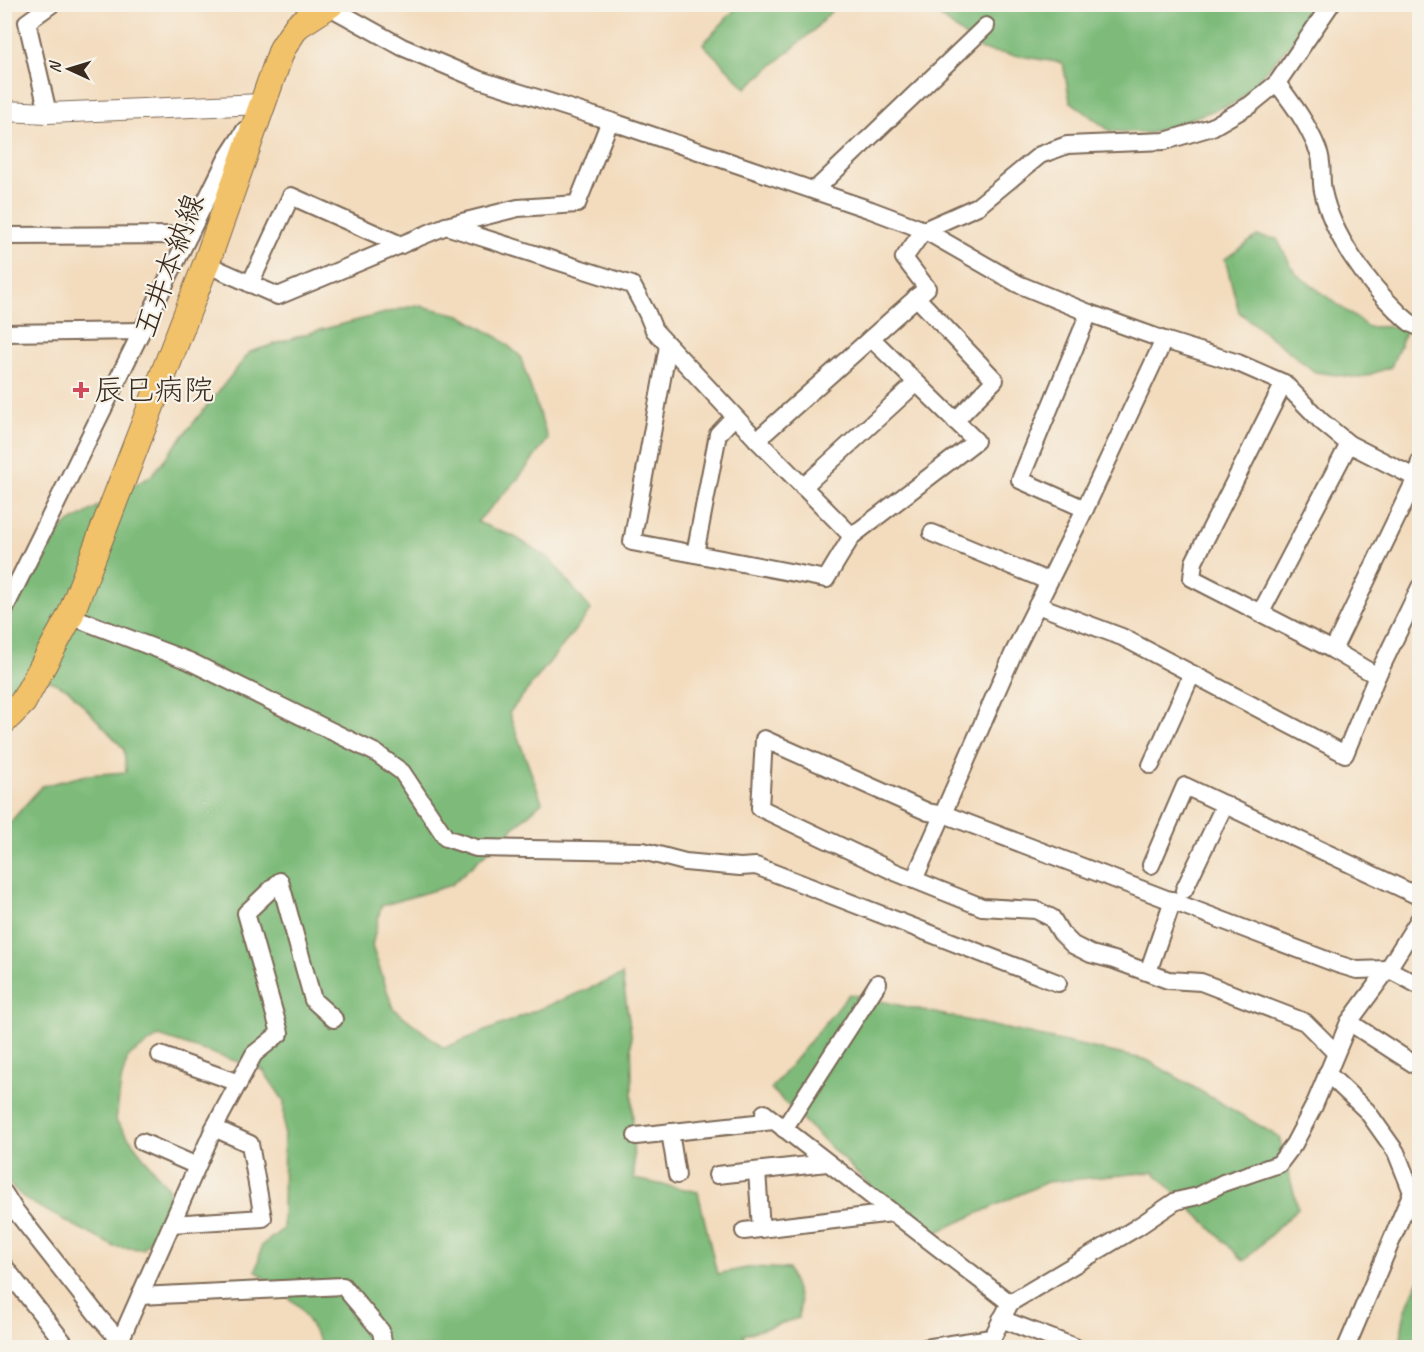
<svg xmlns="http://www.w3.org/2000/svg" width="1424" height="1352" font-family="Caveat,'Klee One',sans-serif">
<style>
.forest{fill:#7ebb7a;stroke:#5c724c;stroke-width:1.5}
.lines{fill:none;stroke-linecap:round;stroke-linejoin:round}
.minor-casing{stroke:#7b6856;stroke-width:20}
.tertiary-casing{stroke:#7b6856;stroke-width:22}
.primary-casing{stroke:#7b6856;stroke-width:28}
.minor{stroke:#fff;stroke-width:16}
.tertiary{stroke:#fff;stroke-width:20}
.primary{stroke:#f2c26a;stroke-width:26}
.poi-dot{fill:#d1495b;stroke:#f7f3e8;stroke-width:2}
.labels{text-anchor:middle;stroke-width:4.5;stroke-linejoin:round;paint-order:stroke}
.street-label{font-size:30px;fill:#3b2a1e;stroke:#f7f3e8}
.poi-label{font-size:30px;fill:#3b2a1e;stroke:#f7f3e8;text-anchor:start}
</style>
<rect width="100%" height="100%" fill="#f7f3e8"/>
<filter id="ink" filterUnits="userSpaceOnUse"><feTurbulence type="fractalNoise" baseFrequency=".0167" numOctaves="2"/><feDisplacementMap in="SourceGraphic" scale="12" xChannelSelector="R" yChannelSelector="G"/><feConvolveMatrix kernelMatrix="1 2 1 2 8 2 1 2 1" color-interpolation-filters="sRGB"/></filter>
<filter id="wash" filterUnits="userSpaceOnUse"><feTurbulence type="fractalNoise" baseFrequency=".008" numOctaves="4" result="noise"/><feDisplacementMap in="SourceGraphic" scale="24" xChannelSelector="R" yChannelSelector="G"/><feGaussianBlur stdDeviation="1.35" result="paint"/><feColorMatrix in="noise" values="0 0 0 0 0 0 0 0 0 0 0 0 0 0 0 0 0 1.4 0 .05"/><feComposite in="paint" operator="in"/></filter>
<g filter="url(#wash)">
<rect width="100%" height="100%" fill="#f3dcbe"/>
<g class="forest">
<polygon points="739,5 739,4 837,5 814,30 746,88 703,44"/>
<polygon points="926,5 1322,5 1308,25 1237,102 1150,133 1110,131 1070,101 1063,63 982,50"/>
<polygon points="1257,236 1277,239 1295,273 1368,327 1408,326 1391,367 1360,378 1315,372 1239,312 1225,259"/>
<polygon points="416,305 460,315 499,338 520,356 548,439 517,480 477,522 515,537 550,559 591,610 509,713 542,802 451,885 381,906 372,946 393,1008 444,1048 622,975 631,1033 634,1179 698,1192 717,1274 752,1267 788,1269 800,1301 799,1318 743,1335 747,1347 323,1347 300,1307 256,1271 262,1245 283,1229 284,1101 263,1070 159,1036 128,1057 121,1081 116,1121 169,1190 165,1221 143,1249 115,1247 26,1200 5,1180 5,828 42,786 87,775 126,772 124,749 68,689 28,671 5,694 5,620 64,526 151,476 250,352 316,331"/>
<polygon points="849,994 1147,1060 1279,1137 1298,1208 1244,1261 1154,1172 1047,1182 924,1238 771,1089"/>
<path d="M1419,1280V1347H1401C1401,1321 1406,1304 1419,1280Z"/>
</g>
</g>
<g filter="url(#ink)">
<g class="lines">
<defs>
<g id="minor">
<polyline points="328,6 402,47 480,80 610,121 871,210 924,230 1018,284 1089,313 1164,340 1238,363 1284,383 1321,421 1349,444 1420,480"/>
<path d="M1277,83C1295,107 1307,123 1318,150C1324,163 1320,178 1323,191C1332,235 1366,281 1398,312C1405,318 1410,325 1420,327"/>
<polyline points="48,113 27,22 52,4"/>
<polyline points="815,190 986,26"/>
<polyline points="446,226 518,208 577,204 610,121"/>
<polyline points="4,236 189,235"/>
<polyline points="206,264 278,296 446,226 632,285 647,313 654,330 757,440 852,536"/>
<polyline points="250,284 291,196 401,245"/>
<polyline points="916,297 995,380 955,421"/>
<polyline points="4,333 141,331"/>
<polyline points="668,346 632,542 826,579 852,536 976,441 871,338"/>
<polyline points="1284,383 1194,562 1192,578 1333,650 1377,676"/>
<polyline points="757,440 927,288 904,258 924,230 978,206 1040,155 1067,145 1165,141 1212,127 1250,105 1277,83 1331,4"/>
<polyline points="803,487 916,383"/>
<polyline points="1085,509 1020,480 1089,313"/>
<polyline points="932,533 1048,581"/>
<polyline points="695,554 718,434 734,417"/>
<polyline points="1037,605 1122,637 1345,754 1377,676 1420,587"/>
<polyline points="4,610 227,158 245,130"/>
<polyline points="1260,614 1349,444"/>
<polyline points="70,616 189,661 376,753 402,772 446,838 476,848 643,851 685,862 740,867 756,866 1058,983"/>
<polyline points="1333,650 1416,478 1420,461"/>
<polyline points="1151,765 1192,674"/>
<polyline points="1151,865 1185,786 1420,897"/>
<polyline points="914,880 1013,654 1085,509 1164,340"/>
<polyline points="1184,890 1225,804"/>
<polyline points="1148,972 1173,900"/>
<polyline points="1349,1022 1420,1068"/>
<polyline points="1335,1052 1305,1022 1201,982 1168,980 1114,960 1091,954 1073,945 1061,933 1052,918 1036,910 982,907 895,872 760,808 764,739 928,812 949,816 1337,964 1357,970 1388,969 1420,986"/>
<polyline points="160,1055 239,1083"/>
<polyline points="1327,1073 1367,1111 1396,1152 1412,1192 1346,1348"/>
<polyline points="764,1113 1010,1303 987,1348"/>
<polyline points="784,1129 878,983"/>
<polyline points="670,1132 677,1175"/>
<polyline points="636,1136 774,1121"/>
<polyline points="142,1142 197,1166"/>
<polyline points="757,1171 761,1229"/>
<polyline points="717,1175 827,1163"/>
<polyline points="4,1193 14,1209 98,1316 120,1341"/>
<polyline points="172,1224 263,1218 250,1144 214,1128"/>
<polyline points="744,1231 892,1213"/>
<polyline points="4,1266 68,1348"/>
<polyline points="140,1296 343,1286 381,1331 384,1348"/>
<polyline points="1010,1303 1136,1228 1176,1201 1198,1196 1223,1183 1279,1164 1294,1144 1314,1106 1349,1022 1388,969 1420,918"/>
<polyline points="1001,1319 1075,1347"/>
<polyline points="119,1348 120,1341 214,1128 254,1054 280,1033 246,913 280,881 313,1000 334,1019"/>
<polyline points="925,1348 991,1338"/>
</g>
<polyline id="tertiary" points="4,111 48,113 262,104"/>
<polyline id="primary" points="4,721 23,702 70,616 206,264 282,49 297,26 331,4"/>
</defs>
<use href="#minor" class="minor-casing"/>
<use href="#tertiary" class="tertiary-casing"/>
<use href="#primary" class="primary-casing"/>
<use href="#minor" class="minor"/>
<use href="#tertiary" class="tertiary"/>
<use href="#primary" class="primary"/>
</g>
</g>
<path class="poi-dot" d="M78 381h6v6h6v6h-6v6h-6v-6h-6v-6h6z"/>
<g class="labels">
<g class="street-label">
<text transform="translate(169 265) rotate(-70)" y="10">五井本納線</text>
</g>
<g class="poi-label">
<text x="94" y="400">辰巳病院</text>
</g>
</g>
<rect width="1424" height="1352" fill="none" stroke="#f7f3e8" stroke-width="24"/>
<g transform="translate(69 69) rotate(274)" stroke="#f7f3e8" stroke-width="4.5" paint-order="stroke">
<path d="M0-4.5L10 22L0 15L-10 22Z" fill="#3b2a1e"/>
<text y="-9" font-size="16" font-weight="bold" text-anchor="middle" fill="#3b2a1e">N</text>
</g>
</svg>
